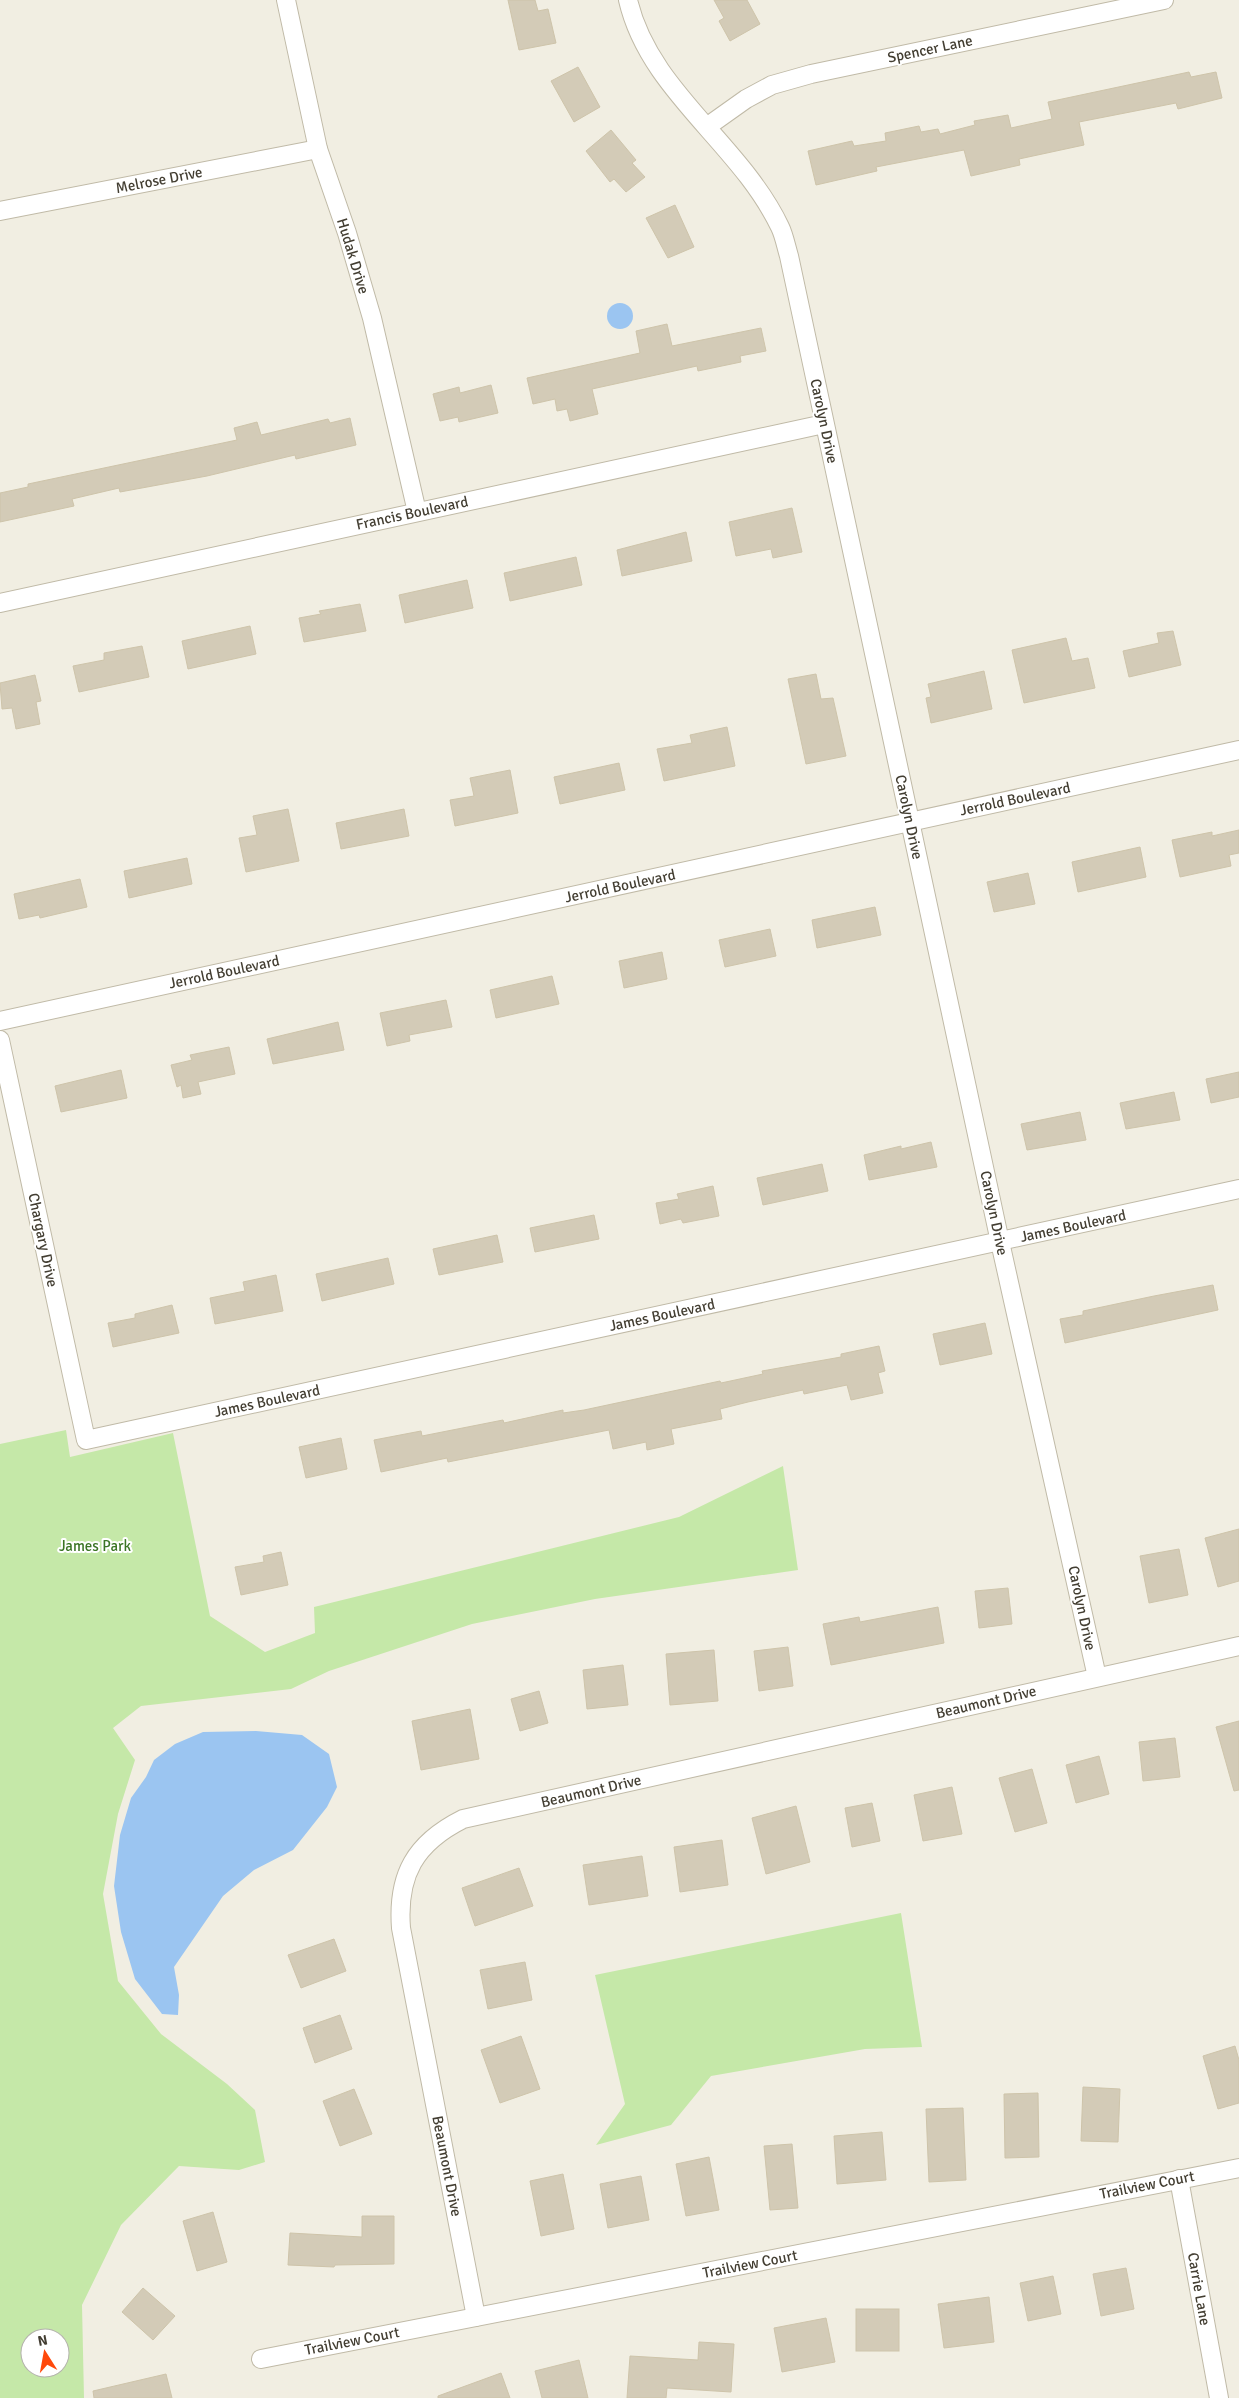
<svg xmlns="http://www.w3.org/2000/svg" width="1239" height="2398" font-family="Signika,sans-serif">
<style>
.green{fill:#c5e8a8;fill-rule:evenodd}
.water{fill:#9bc5f1}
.building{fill:#d3cbb7;stroke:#cec4aa}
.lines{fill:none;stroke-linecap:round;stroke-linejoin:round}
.minor-casing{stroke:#c0baa7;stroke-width:20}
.minor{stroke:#fff;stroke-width:18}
.labels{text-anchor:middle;stroke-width:4;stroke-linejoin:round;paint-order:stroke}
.street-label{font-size:15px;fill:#433e32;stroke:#fff}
.park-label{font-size:15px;fill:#3b7525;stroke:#fff}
</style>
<rect width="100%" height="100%" fill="#f1eee2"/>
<g class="green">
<path d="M66,1430L70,1457L173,1433L210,1616L265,1652L315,1633L314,1607L679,1517L783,1466L798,1570L595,1599L472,1624L329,1671L291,1689L141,1706L113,1728L135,1760L118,1814L103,1894L118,1981L161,2034L227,2084L255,2110L265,2162L239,2170L179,2166L121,2225L82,2305L84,2398H0V1444ZM30,2338H60V2368H30Z"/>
<polygon points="901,1913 922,2047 865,2049 711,2076 671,2125 596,2145 625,2104 595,1975"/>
</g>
<g class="water">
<circle cx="620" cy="316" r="13"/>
<polygon points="256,1731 302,1735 329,1754 337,1787 327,1807 293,1850 254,1870 223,1896 174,1967 179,1995 178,2015 162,2014 135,1979 121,1932 114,1886 120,1835 131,1798 146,1777 154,1760 175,1744 203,1732"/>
</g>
<g class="building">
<polygon points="508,0 535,0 538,11 548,9 556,43 519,50"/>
<polygon points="714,0 747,0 760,24 730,41 719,21 724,18"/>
<polygon points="578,67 600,107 574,122 551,81"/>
<polygon points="1189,72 1191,77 1216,72 1222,98 1178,109 1176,103 1079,122 1084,145 1019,159 1020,165 971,176 964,150 876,167 877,171 816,185 808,151 852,141 854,146 886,141 885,133 919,126 921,132 938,129 940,134 975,125 974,121 1008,115 1011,128 1052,119 1048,102"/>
<polygon points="611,130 636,160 632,163 645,177 626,192 614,179 610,182 586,151"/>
<polygon points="675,205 694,247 668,258 646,218"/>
<polygon points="667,324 672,346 761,328 766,351 740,356 741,362 698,371 697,366 592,389 598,414 570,421 567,409 557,411 555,399 533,404 527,378 640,353 636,331"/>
<polygon points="491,385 498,413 459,422 458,417 440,421 433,394 459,387 460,393"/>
<polygon points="350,418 356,445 296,459 295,455 207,476 120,492 119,488 72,499 74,506 0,522 0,493 28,487 28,484 237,440 234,428 257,422 261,435 328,419 330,423"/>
<polygon points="792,508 802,552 773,558 771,549 736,556 729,522"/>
<polygon points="686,532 692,561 622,576 617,550"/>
<polygon points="576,557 582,585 510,601 504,573"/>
<polygon points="467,580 473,608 405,623 399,595"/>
<polygon points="360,604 366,631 304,642 299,618 321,614 319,611"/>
<polygon points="250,626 256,654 188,669 182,641"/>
<polygon points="1173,631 1181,665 1129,677 1123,651 1159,643 1157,633"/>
<polygon points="1066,638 1072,661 1088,658 1095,688 1024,703 1012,650"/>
<polygon points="142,646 149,677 79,692 73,666 104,660 104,653"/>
<polygon points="984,671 992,709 931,723 926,698 931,697 928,684"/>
<polygon points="816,674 821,699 833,698 846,756 806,764 788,679"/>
<polygon points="35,675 41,701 36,702 40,724 16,729 12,708 2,709 0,683"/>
<polygon points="727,727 735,766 664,781 657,749 692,743 690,735"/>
<polygon points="619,763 625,790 560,804 554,777"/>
<polygon points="510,770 518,813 455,826 450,800 474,796 470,778"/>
<polygon points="288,809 299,861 246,872 239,838 257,835 253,816"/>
<polygon points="404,809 409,836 341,849 336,823"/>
<polygon points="1239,830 1239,853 1229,855 1231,866 1180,877 1172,840 1212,832 1212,836"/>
<polygon points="1140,847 1146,877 1078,892 1072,862"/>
<polygon points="187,858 192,884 129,898 124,871"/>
<polygon points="1028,873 1035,904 994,912 987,882"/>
<polygon points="80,879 87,907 40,918 39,915 19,919 14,894"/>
<polygon points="875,907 881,935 817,948 812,920"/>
<polygon points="770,929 776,956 725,967 719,940"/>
<polygon points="662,952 667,979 624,988 619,961"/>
<polygon points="552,976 559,1004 496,1018 490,990"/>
<polygon points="446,1000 452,1027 409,1035 410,1041 387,1046 380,1013"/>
<polygon points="338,1022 344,1050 273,1064 267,1039"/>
<polygon points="229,1047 235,1074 198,1082 201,1094 183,1098 181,1085 177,1087 171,1065 192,1060 190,1055"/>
<polygon points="121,1070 127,1098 61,1112 55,1086"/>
<polygon points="1239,1072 1239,1097 1211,1103 1206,1079"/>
<polygon points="1174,1092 1180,1120 1126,1129 1120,1103"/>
<polygon points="1080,1112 1086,1140 1027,1150 1021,1124"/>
<polygon points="931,1142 937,1167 869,1180 864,1155 901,1146 901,1149"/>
<polygon points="822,1164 828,1191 763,1205 757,1178"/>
<polygon points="713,1186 719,1216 683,1223 681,1219 660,1224 656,1203 679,1199 677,1194"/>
<polygon points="594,1215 599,1239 535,1252 530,1228"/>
<polygon points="497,1235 503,1262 439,1275 433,1249"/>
<polygon points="388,1258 394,1284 322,1301 316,1274"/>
<polygon points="276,1275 283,1311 215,1324 210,1298 245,1291 243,1282"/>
<polygon points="1213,1285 1218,1310 1065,1343 1060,1319 1083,1315 1083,1311 1154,1296"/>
<polygon points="172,1305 179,1333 113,1347 108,1323 135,1318 135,1314"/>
<polygon points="985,1323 992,1354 940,1365 933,1334"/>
<polygon points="879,1346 885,1371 878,1373 883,1393 851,1400 847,1385 804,1394 803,1390 748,1402 720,1409 722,1419 671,1429 674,1444 647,1450 646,1442 613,1449 609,1430 448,1462 447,1458 381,1472 374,1440 421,1431 422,1436 503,1420 504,1423 563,1410 563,1413 584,1410 720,1381 721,1383 763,1374 762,1371 841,1357 841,1354"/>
<polygon points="341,1438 347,1469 306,1478 299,1447"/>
<polygon points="1239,1529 1239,1581 1218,1587 1205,1538"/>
<polygon points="1179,1549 1188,1595 1149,1603 1140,1556"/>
<polygon points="281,1552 288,1585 241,1595 235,1567 264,1562 263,1556"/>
<polygon points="1008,1588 1012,1624 979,1628 975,1591"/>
<polygon points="938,1607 944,1643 831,1665 823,1624 859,1617 860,1622"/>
<polygon points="788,1647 793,1686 759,1691 754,1651"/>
<polygon points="714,1650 718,1701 670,1705 666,1654"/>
<polygon points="623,1665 628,1705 587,1709 583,1670"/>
<polygon points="539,1691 548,1723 520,1731 511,1699"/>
<polygon points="470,1709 479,1759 421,1770 412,1721"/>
<polygon points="1239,1721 1239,1790 1234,1791 1216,1727"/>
<polygon points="1175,1738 1180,1777 1143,1781 1139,1742"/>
<polygon points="1099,1756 1109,1794 1076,1803 1066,1765"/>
<polygon points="1032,1769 1047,1823 1015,1832 999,1778"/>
<polygon points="952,1787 962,1834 923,1841 914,1795"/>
<polygon points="872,1803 880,1841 852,1847 845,1808"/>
<polygon points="796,1806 810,1862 766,1874 752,1818"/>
<polygon points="722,1840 728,1885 680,1892 674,1847"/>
<polygon points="642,1856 648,1896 589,1905 583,1865"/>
<polygon points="519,1868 533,1906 475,1926 462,1888"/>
<polygon points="334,1939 346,1971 301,1988 288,1955"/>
<polygon points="525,1962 532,2000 488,2009 480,1970"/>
<polygon points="340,2015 352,2049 315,2063 303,2028"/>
<polygon points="521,2036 540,2089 500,2103 481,2050"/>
<polygon points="1235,2046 1239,2060 1239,2103 1218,2109 1203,2056"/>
<polygon points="1083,2087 1120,2089 1118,2142 1081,2141"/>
<polygon points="354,2089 372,2134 340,2146 323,2101"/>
<polygon points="1038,2093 1039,2157 1005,2158 1004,2094"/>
<polygon points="963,2108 966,2180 929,2182 926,2109"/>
<polygon points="882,2132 886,2180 837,2184 834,2136"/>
<polygon points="792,2144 798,2208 770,2210 764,2146"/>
<polygon points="709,2157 719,2210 686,2216 676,2164"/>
<polygon points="563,2174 574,2229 541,2236 530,2181"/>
<polygon points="641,2176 649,2220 608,2228 600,2184"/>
<polygon points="213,2212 227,2262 197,2271 183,2221"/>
<polygon points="362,2216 394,2216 394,2264 335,2265 334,2267 288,2265 290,2233 362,2237"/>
<polygon points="1126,2268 1134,2309 1101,2316 1093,2274"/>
<polygon points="1053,2276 1061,2314 1028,2321 1020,2283"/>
<polygon points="143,2288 175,2316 153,2340 122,2312"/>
<polygon points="989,2297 994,2342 944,2348 938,2304"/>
<rect x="856" y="2309" width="43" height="42"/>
<polygon points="826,2318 835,2362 782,2372 774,2328"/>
<polygon points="699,2342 734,2344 731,2392 667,2388 666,2398 627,2398 630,2356 698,2360"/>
<polygon points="579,2360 588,2398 542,2398 535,2371"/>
<polygon points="501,2373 510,2398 438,2398 438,2396"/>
<polygon points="166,2374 172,2398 94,2398 93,2391"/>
</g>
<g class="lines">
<defs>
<g id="minor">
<polyline points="286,0 318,149 347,233 372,318 417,512"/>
<path d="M628,0C649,91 740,143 780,227C784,235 786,246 789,256L1000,1242L1097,1677"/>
<polyline points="708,126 746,99 772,85 811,74 1164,0"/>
<polyline points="0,211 318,149"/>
<polyline points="0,603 824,424"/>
<polyline points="0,1021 1239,750"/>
<polyline points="0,1040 86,1440 1239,1189"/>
<polyline points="1179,2179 1219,2398"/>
<path d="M476,2317L401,1928C397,1875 415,1843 463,1819L1239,1646"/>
<polyline points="261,2359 1239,2168"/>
</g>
</defs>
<use href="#minor" class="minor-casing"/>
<use href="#minor" class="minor"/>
</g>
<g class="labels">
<g class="street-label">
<text transform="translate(930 49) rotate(-12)" y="5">Spencer Lane</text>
<text transform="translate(159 180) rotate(-11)" y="5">Melrose Drive</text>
<text transform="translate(353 256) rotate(73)" y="5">Hudak Drive</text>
<text transform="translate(824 421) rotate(78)" y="5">Carolyn Drive</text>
<text transform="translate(412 513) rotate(-12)" y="5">Francis Boulevard</text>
<text transform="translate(1015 799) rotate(-12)" y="5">Jerrold Boulevard</text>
<text transform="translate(909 817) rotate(78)" y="5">Carolyn Drive</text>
<text transform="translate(620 886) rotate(-12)" y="5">Jerrold Boulevard</text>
<text transform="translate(224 972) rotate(-12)" y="5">Jerrold Boulevard</text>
<text transform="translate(994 1213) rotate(78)" y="5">Carolyn Drive</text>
<text transform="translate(1073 1226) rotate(-12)" y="5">James Boulevard</text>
<text transform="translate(43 1240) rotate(78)" y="5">Chargary Drive</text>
<text transform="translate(662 1315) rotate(-12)" y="5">James Boulevard</text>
<text transform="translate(267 1401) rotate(-12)" y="5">James Boulevard</text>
<text transform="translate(1082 1608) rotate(78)" y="5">Carolyn Drive</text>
<text transform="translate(986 1702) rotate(-13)" y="5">Beaumont Drive</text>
<text transform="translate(591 1791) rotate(-13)" y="5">Beaumont Drive</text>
<text transform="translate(447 2166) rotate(79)" y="5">Beaumont Drive</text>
<text transform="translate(1147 2185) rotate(-11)" y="5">Trailview Court</text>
<text transform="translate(750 2264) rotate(-11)" y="5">Trailview Court</text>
<text transform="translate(1199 2289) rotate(80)" y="5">Carrie Lane</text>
<text transform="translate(352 2341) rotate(-11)" y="5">Trailview Court</text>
</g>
<g class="park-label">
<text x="95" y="1551">James Park</text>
</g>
</g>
<g transform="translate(45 2353) rotate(349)"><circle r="24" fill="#ffffff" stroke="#b4b2ad"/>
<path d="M0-4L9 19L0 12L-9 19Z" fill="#ff490b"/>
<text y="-8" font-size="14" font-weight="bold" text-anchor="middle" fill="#433e32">N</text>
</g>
</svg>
